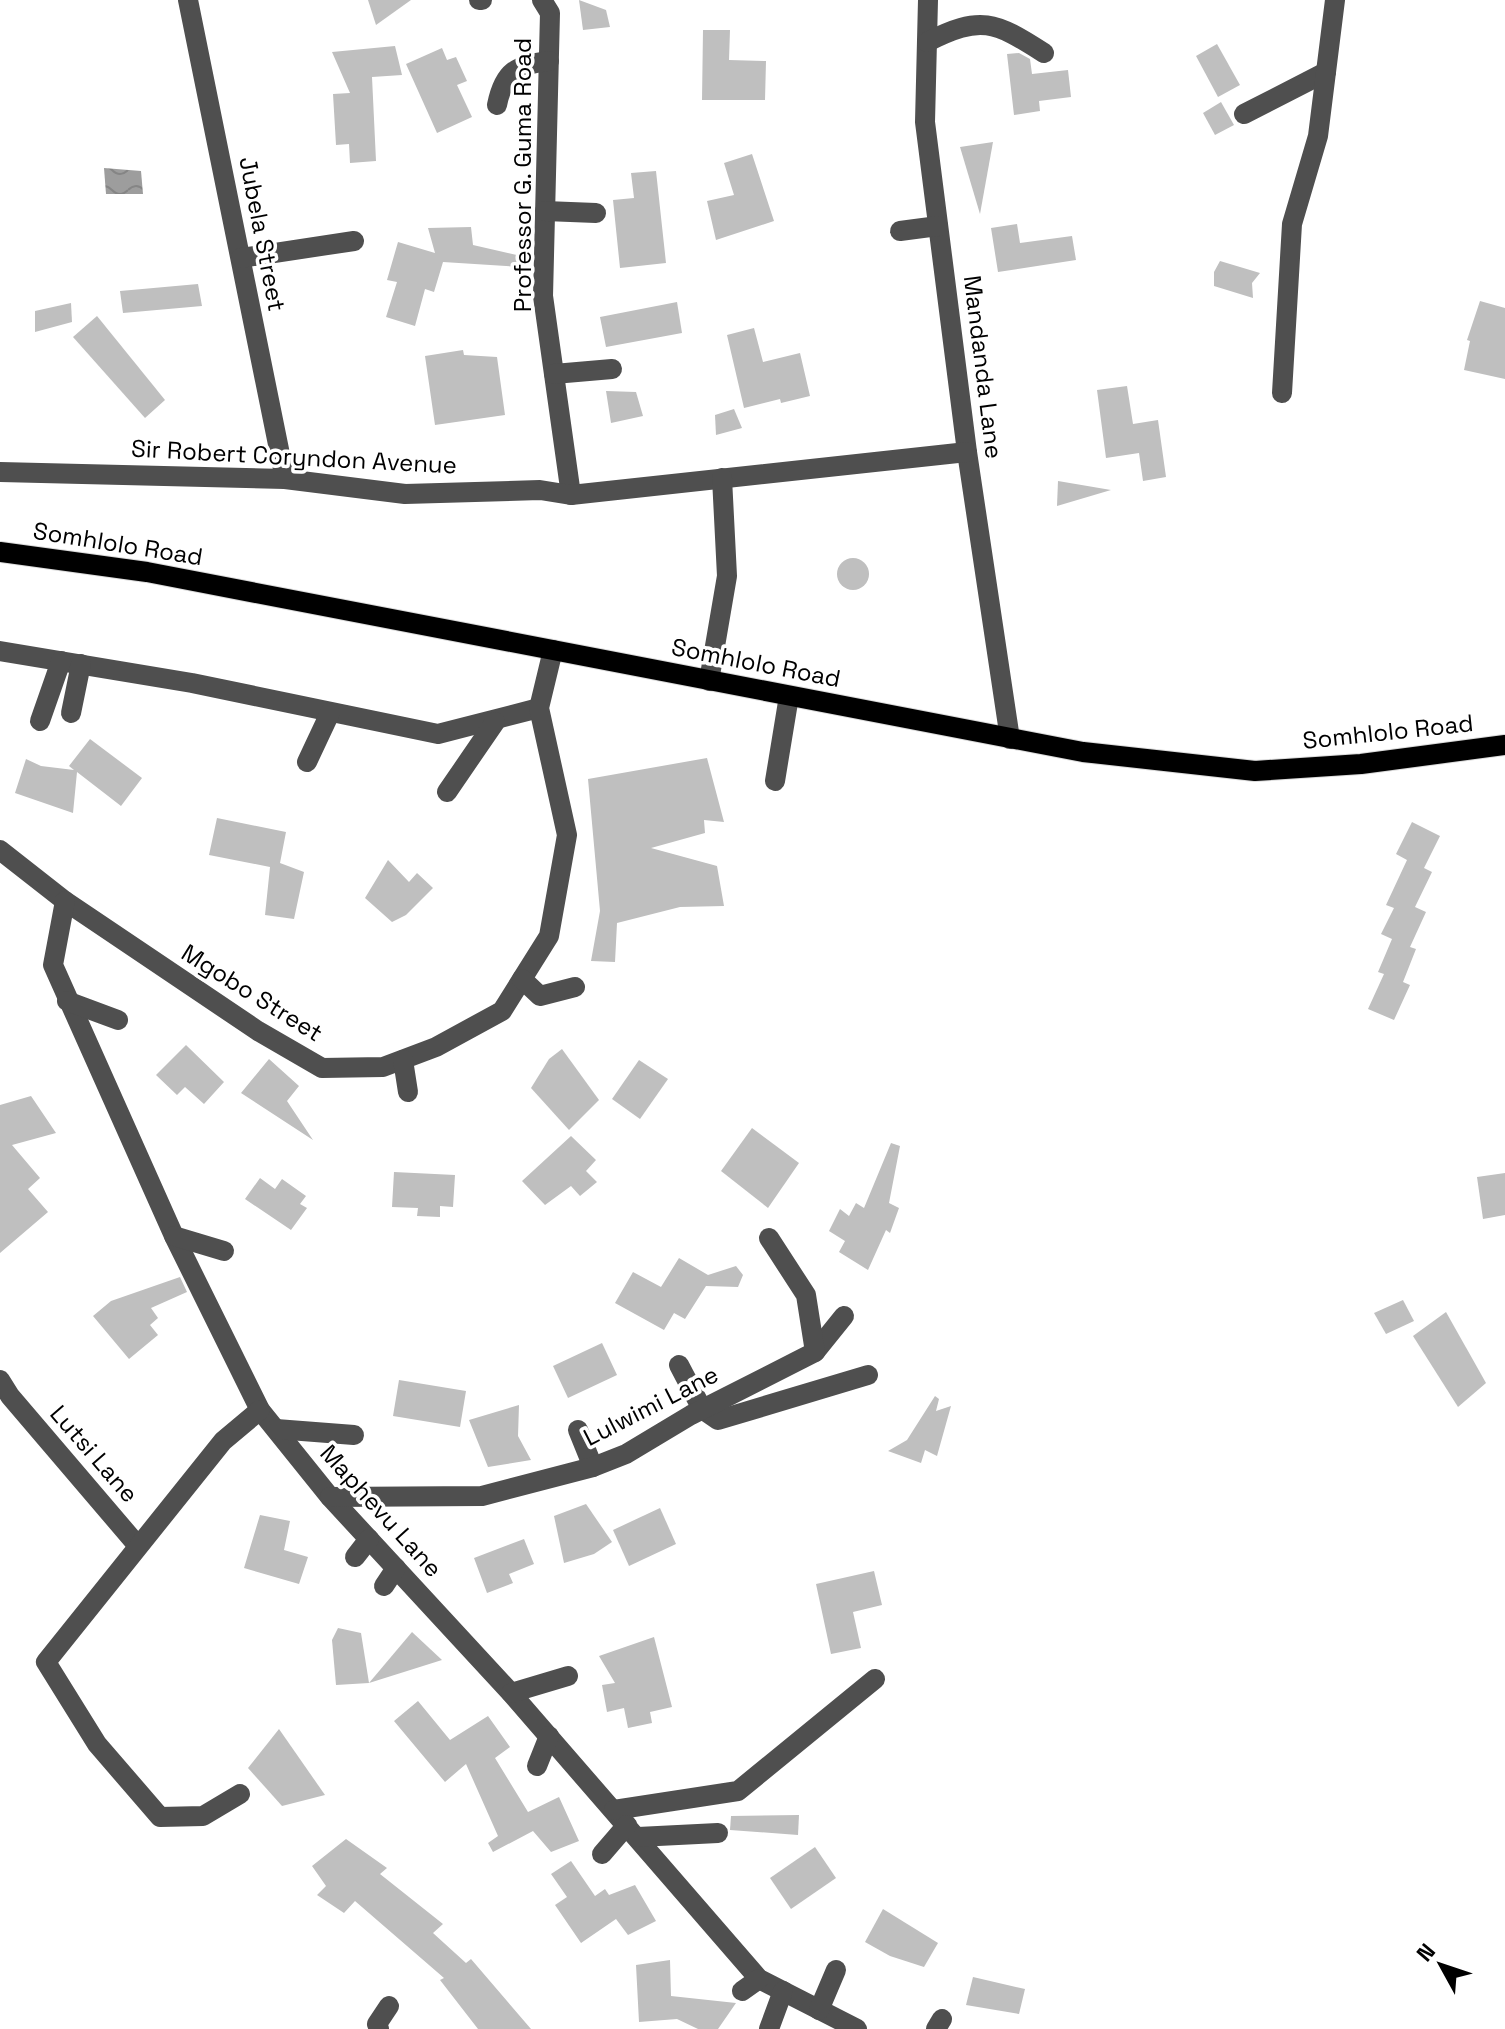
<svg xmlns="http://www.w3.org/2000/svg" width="1505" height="2029" font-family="'Space Grotesk',sans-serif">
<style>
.water{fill:url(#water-waves)}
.building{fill:#bfbfbf}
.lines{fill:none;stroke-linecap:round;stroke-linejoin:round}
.major-casing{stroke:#dbdbdb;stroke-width:22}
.minor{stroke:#4f4f4f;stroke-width:20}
.major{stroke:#000;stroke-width:20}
.labels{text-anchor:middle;stroke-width:7;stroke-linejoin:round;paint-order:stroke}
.street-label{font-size:24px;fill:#000;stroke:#fff}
</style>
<defs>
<pattern id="water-waves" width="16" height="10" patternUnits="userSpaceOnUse" patternTransform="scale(2)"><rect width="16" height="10" fill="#9d9d9d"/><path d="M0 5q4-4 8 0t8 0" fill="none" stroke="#858585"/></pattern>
</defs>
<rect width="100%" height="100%" fill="#fff"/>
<polygon class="water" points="104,168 141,171 143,194 106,194"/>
<g class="building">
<polygon points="368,0 411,0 376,25"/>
<polygon points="579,0 606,10 610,27 583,30"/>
<polygon points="703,30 730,30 729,60 766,61 765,100 702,100"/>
<polygon points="1217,44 1240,85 1218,97 1196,56"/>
<polygon points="395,46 402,75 372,77 376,161 350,163 349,144 336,145 333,94 350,93 332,52"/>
<polygon points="442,48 447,60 456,57 467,81 457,85 472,117 437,133 406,64"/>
<polygon points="1019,53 1030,59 1032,74 1068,70 1071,97 1039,101 1040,111 1014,115 1007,54"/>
<polygon points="1221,102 1234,125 1215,135 1203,113"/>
<polygon points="993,142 980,214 960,147"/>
<polygon points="752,154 774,221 716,240 707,201 734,195 724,163"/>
<polygon points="656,171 666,263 620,268 613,200 634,198 631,173"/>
<polygon points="1017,224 1020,243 1072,236 1076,260 998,272 991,228"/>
<polygon points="471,227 473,245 521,256 520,267 443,262 434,292 425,289 415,326 386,317 397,282 387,280 398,242 435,253 428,228"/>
<polygon points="1220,261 1260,273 1252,283 1253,298 1214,286 1214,272"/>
<polygon points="198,284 202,306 123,313 120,291"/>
<polygon points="1480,301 1505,308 1505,379 1464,370 1470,341 1467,340"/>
<polygon points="677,302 682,333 606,347 600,317"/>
<polygon points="71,303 72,322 35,332 35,311"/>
<polygon points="97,316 165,400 145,418 73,337"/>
<polygon points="754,328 763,362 800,353 810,396 781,403 780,399 744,408 727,335"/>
<polygon points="463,350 464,355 497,357 505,415 435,425 425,356"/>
<polygon points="1127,386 1133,424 1158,420 1166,477 1143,481 1139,453 1106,458 1097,390"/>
<polygon points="606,391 636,392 643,416 611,423"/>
<polygon points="734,409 742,428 716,435 715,415"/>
<polygon points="1058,481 1111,490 1057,506"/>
<circle cx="853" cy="574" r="16"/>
<polygon points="90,739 142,778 121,806 77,772 73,813 15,793 26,759 41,766 74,770 69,766"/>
<polygon points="707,758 724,822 704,820 705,833 651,848 717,866 724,906 680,907 617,923 615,962 591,961 600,911 588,779"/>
<polygon points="217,818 286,832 280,863 304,872 294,919 265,915 270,867 209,855"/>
<polygon points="1412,822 1440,836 1424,868 1432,872 1415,907 1426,912 1410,947 1416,949 1403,982 1410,985 1394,1020 1368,1009 1384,974 1378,972 1392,939 1381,934 1394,908 1386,905 1407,860 1396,854"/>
<polygon points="388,860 409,882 417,873 433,888 406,915 392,922 365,898"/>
<polygon points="186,1045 224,1082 204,1104 185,1087 177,1095 156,1075"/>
<polygon points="562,1049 599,1100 569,1130 531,1088 549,1059"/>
<polygon points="269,1059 299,1086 287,1101 313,1140 241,1093"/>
<polygon points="639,1060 668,1079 640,1119 612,1099"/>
<polygon points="31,1096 56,1133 12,1145 40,1178 28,1189 48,1212 0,1253 0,1105"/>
<polygon points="752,1128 799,1163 768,1208 721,1171"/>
<polygon points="571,1136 596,1160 586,1171 597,1182 580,1196 571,1186 545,1205 522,1181"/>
<polygon points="891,1143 900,1146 889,1203 899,1208 890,1233 886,1230 868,1270 839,1252 845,1241 829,1231 840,1209 849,1216 856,1203 864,1208"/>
<polygon points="394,1172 455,1175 453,1207 440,1206 440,1217 417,1216 418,1208 392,1207"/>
<polygon points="1505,1173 1505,1215 1483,1219 1477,1177"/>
<polygon points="260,1178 275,1189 282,1179 306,1196 300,1204 307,1208 291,1230 245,1199"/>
<polygon points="679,1258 708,1275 736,1266 743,1275 738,1287 706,1286 685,1319 674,1313 664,1330 615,1303 633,1272 661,1287"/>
<polygon points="180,1277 187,1292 151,1308 158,1318 150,1325 158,1335 129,1359 93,1316 111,1301"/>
<polygon points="1403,1300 1414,1321 1386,1334 1374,1313"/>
<polygon points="1446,1312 1486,1383 1458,1407 1413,1336"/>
<polygon points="602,1343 617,1375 568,1398 553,1366"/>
<polygon points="399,1380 466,1391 460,1427 393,1416"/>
<polygon points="935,1396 939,1399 936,1411 951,1406 937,1456 925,1450 921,1463 888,1451 907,1440"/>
<polygon points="519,1405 518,1436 531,1460 488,1467 469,1420"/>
<polygon points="586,1504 612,1542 594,1554 564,1563 554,1516"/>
<polygon points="660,1508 676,1544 629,1566 613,1530"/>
<polygon points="260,1515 290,1521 284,1550 308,1557 299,1584 244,1568"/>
<polygon points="524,1539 534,1564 509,1574 513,1583 487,1593 474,1558"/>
<polygon points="874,1571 882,1605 853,1612 861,1648 831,1654 816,1584"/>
<polygon points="338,1628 361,1633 369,1683 336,1685 332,1640"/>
<polygon points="412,1632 442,1660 369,1683"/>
<polygon points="654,1637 672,1707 650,1712 652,1723 628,1728 624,1708 607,1712 602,1685 615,1683 599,1656"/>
<polygon points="418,1701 450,1740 488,1716 510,1747 495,1758 528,1812 559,1797 579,1841 551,1852 533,1831 493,1852 488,1843 498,1836 466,1764 445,1782 394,1721"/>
<polygon points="279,1729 325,1795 282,1806 248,1768"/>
<polygon points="799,1815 798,1835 730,1830 731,1816"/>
<polygon points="346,1839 387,1868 380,1874 443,1924 433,1933 466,1963 471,1959 531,2029 478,2029 440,1980 444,1978 355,1901 344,1913 317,1895 326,1886 312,1866"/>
<polygon points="815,1847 836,1878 791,1909 770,1878"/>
<polygon points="571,1861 595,1896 605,1889 609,1895 635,1885 656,1921 628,1935 616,1919 581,1943 555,1905 567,1897 551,1874"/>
<polygon points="883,1909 938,1943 924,1967 890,1956 865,1942"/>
<polygon points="670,1960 671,1996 736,2003 718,2029 698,2029 677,2019 639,2022 636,1965"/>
<polygon points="973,1977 1025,1989 1019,2014 966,2005"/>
</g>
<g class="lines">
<defs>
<polyline id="major" points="0,552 147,572 1083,752 1255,771 1361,764 1505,745"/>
</defs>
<use href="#major" class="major-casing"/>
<g class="minor">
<polyline points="188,0 285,479"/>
<polyline points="479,0 482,0"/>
<polyline points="542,0 550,13 543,296 571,495"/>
<polyline points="928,0 925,122 967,452 1010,739"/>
<path d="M927,42C981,15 994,21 1044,53"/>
<path d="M497,105C504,71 516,65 549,61"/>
<polyline points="1244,114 1326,72"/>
<polyline points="545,211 596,213"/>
<polyline points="900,231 938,226"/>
<polyline points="241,258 354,241"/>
<polyline points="554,374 612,369"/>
<polyline points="1282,393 1292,224 1318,136 1335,0"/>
<polyline points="0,472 285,479 405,494 540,490 571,495 967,452"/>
<polyline points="0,651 192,683 438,734 539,708"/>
<polyline points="709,681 727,576 722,478"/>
<polyline points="71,713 81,664"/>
<polyline points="40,721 61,661"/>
<polyline points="307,762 330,713"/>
<polyline points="775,781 789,696"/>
<polyline points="447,792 495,722"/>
<polyline points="0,850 65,901 258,1031 322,1068 383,1067 436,1047 502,1011 549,936 567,835 539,708 553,650"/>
<polyline points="65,901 53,965 174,1236 260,1410 330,1497 511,1693 759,1979 857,2029"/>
<polyline points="522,979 540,996 575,987"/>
<polyline points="67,1001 118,1020"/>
<polyline points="403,1060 408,1092"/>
<polyline points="174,1236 224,1251"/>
<polyline points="815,1352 844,1316"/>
<polyline points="679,1365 702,1409 718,1420 868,1375"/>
<polyline points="0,1380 10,1396 138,1546"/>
<polyline points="276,1429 354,1435"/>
<polyline points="578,1430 593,1467"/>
<polyline points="330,1497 482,1496 593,1467 626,1454 691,1415 815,1352 806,1295 769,1238"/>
<polyline points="355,1557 369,1539"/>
<polyline points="384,1586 396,1568"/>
<polyline points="511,1693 568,1676"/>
<polyline points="537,1766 549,1736"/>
<polyline points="240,1794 203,1816 160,1817 97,1744 46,1662 223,1441 260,1410"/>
<polyline points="614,1810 738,1791 875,1679"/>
<polyline points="638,1837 718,1833"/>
<polyline points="602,1854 627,1825"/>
<polyline points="742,1991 759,1979"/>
<polyline points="819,2010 836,1970"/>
<polyline points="379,2029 377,2024 389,2006"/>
<polyline points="769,2029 783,1991"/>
<polyline points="936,2029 942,2019"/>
</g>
<use href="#major" class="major"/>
</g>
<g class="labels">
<g class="street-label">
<text transform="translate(523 175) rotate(-90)" y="8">Professor G. Guma Road</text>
<text transform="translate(262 234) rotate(79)" y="8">Jubela Street</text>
<text transform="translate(983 367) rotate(83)" y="8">Mandanda Lane</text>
<text transform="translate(294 457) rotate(3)" y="8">Sir Robert Coryndon Avenue</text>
<text transform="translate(118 544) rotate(9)" y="8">Somhlolo Road</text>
<text transform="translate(756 663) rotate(11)" y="8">Somhlolo Road</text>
<text transform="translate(1388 732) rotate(-6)" y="8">Somhlolo Road</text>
<text transform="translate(252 993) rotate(32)" y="8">Mgobo Street</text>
<text transform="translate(651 1406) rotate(-27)" y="8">Lulwimi Lane</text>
<text transform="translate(94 1454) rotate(49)" y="8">Lutsi Lane</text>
<text transform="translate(381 1511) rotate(48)" y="8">Maphevu Lane</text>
</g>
</g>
<g transform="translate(1441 1965) rotate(310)" stroke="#ffffff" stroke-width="6" paint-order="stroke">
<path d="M0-6L14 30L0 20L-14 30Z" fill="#000000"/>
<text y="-12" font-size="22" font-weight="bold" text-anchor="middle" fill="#000000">N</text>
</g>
</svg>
